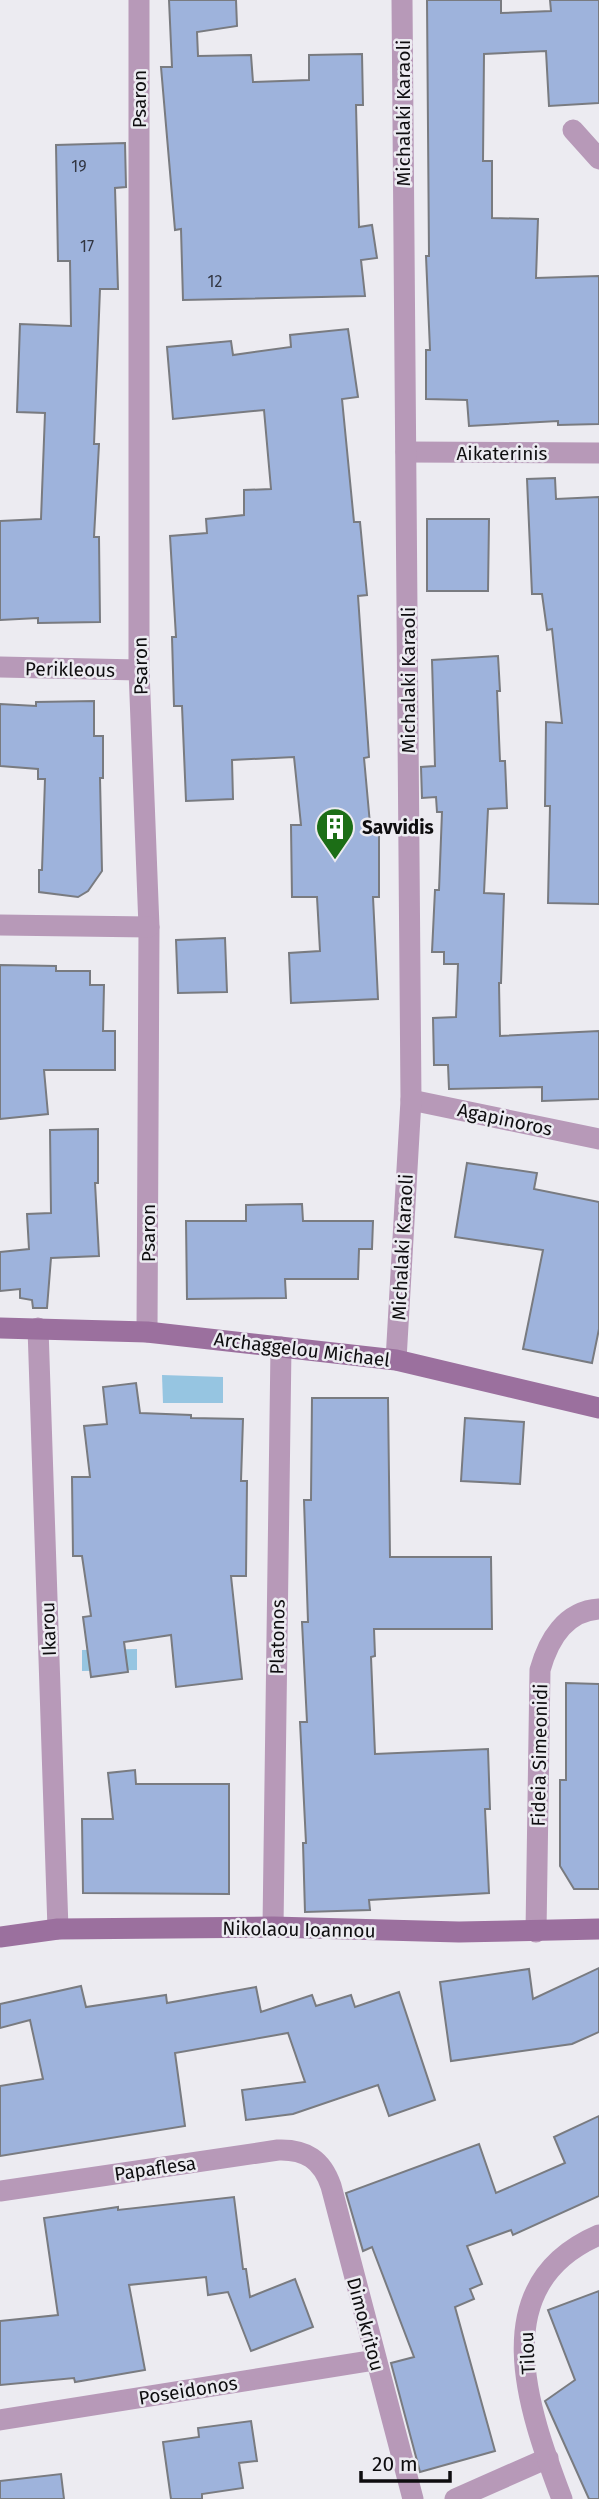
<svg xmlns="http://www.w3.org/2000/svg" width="599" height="2499" font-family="'Fira Sans',sans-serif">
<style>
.water{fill:#96c5e1}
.building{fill:#9eb3dc;stroke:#797b80;stroke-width:2}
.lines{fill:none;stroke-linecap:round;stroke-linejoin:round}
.street{stroke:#b799b8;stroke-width:21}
.secondary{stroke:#9b709e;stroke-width:21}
.labels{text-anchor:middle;stroke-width:5;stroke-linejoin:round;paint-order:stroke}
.number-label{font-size:16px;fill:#323642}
.street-label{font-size:19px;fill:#0e0d0f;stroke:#ecebf1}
.poi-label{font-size:19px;font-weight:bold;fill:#0e0d0f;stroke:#ecebf1;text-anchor:start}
</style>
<rect width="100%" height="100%" fill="#ecebf1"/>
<g class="water">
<polygon points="162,1375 223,1377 223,1403 163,1403"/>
<polygon points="137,1649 137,1670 82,1671 82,1650"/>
</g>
<g class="building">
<polygon points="169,0 236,0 237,26 197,32 198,56 251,55 253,82 309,80 309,55 362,54 363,105 356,105 359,227 372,225 377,258 361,260 365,296 183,300 181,229 175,230 161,67 172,67"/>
<polygon points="427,0 501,0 501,13 551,11 550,0 599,0 599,103 549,106 546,51 484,54 483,161 492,161 492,218 538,219 536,278 599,276 599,424 558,425 558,421 469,426 467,400 426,399 426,350 430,350 426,256 429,256"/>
<polygon points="125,143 126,187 115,188 118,289 100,289 94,444 99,444 94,537 99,537 100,622 38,623 38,618 0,620 0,521 41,519 45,413 17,412 20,324 71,326 70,261 58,261 56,145"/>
<polygon points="348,329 358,397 342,399 354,522 360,522 367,595 358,596 369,757 364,758 370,824 379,824 379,897 373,897 378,999 291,1003 289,953 320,951 317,897 292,897 291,825 301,825 294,757 232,760 233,799 186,801 182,706 174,706 172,637 176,637 170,536 207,533 206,519 244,515 244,490 271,489 264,410 173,419 167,347 231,341 233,355 291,347 290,335"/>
<polygon points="555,478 556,499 599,497 599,904 548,903 550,806 545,806 546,722 562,723 552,629 547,630 542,594 532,594 527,479"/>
<polygon points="427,519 489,519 488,591 427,591"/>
<polygon points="498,656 500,691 497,691 500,761 505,761 507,808 488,809 484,893 504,894 501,983 499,983 500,1036 599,1031 599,1099 542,1101 542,1087 449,1089 448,1065 434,1065 433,1018 456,1017 458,964 444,964 444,952 432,952 435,890 439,890 442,812 437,812 436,797 422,798 421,767 435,766 432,660"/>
<polygon points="94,701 94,736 103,736 103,778 100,778 102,871 88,891 78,897 39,892 39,870 42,870 45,779 38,779 38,769 0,766 0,704 36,706 36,702"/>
<polygon points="225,938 227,992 178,993 176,940"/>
<polygon points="0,965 56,966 56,971 90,971 90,985 104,985 103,1031 115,1031 115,1070 44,1070 48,1114 0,1119"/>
<polygon points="98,1129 98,1183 95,1183 99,1256 51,1258 47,1308 33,1308 32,1300 20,1298 20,1289 0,1291 0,1252 29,1249 27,1214 51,1213 50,1130"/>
<polygon points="467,1163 537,1173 534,1189 599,1202 599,1329 592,1363 523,1349 543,1250 455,1237"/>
<polygon points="302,1204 303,1221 373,1221 372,1249 359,1249 358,1279 285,1279 286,1298 187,1299 186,1221 246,1221 246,1205"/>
<polygon points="136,1383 140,1413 191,1415 191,1418 243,1419 241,1481 247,1481 246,1576 231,1576 242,1679 176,1687 171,1635 124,1642 128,1672 91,1677 83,1617 91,1616 82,1556 73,1556 72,1477 90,1477 84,1426 107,1424 103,1387"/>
<polygon points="312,1398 388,1398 390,1557 491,1557 492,1629 374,1629 375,1656 371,1657 375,1754 488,1749 490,1809 485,1809 489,1893 369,1900 370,1910 305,1912 303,1843 306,1843 300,1722 307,1722 302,1622 308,1622 304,1500 311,1500"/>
<polygon points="465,1418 524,1422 520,1484 461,1481"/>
<polygon points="566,1683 599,1684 599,1889 574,1889 560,1866 560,1780 566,1780"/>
<polygon points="135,1770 136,1784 229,1784 229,1894 83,1893 82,1819 113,1819 108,1773"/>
<polygon points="599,1968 599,2032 572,2044 451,2061 440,1982 529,1969 533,1999"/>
<polygon points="81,1986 86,2007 166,1995 167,2003 256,1987 261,2012 312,1995 316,2006 351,1995 355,2007 399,1992 435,2100 389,2116 378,2085 293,2114 246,2120 242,2090 305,2082 288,2033 175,2053 185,2126 0,2156 0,2086 43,2079 30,2020 0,2028 0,2004"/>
<polygon points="599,2116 599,2196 513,2235 511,2230 467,2246 482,2284 470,2289 474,2299 455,2307 495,2451 420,2472 391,2363 414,2357 372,2247 363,2251 346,2193 479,2144 496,2193 565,2163 554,2137"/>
<polygon points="234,2197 243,2269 246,2269 250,2297 295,2279 313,2327 251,2351 228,2292 208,2295 206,2277 129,2285 145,2370 75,2382 74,2378 0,2385 0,2321 58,2315 44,2218 118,2207 118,2210"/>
<polygon points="599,2291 599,2499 589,2499 545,2401 575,2380 548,2310"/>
<polygon points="251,2421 257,2461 239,2463 243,2488 202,2494 202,2499 171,2499 163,2442 199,2437 198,2428"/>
<polygon points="61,2474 64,2499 0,2499 0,2481"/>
</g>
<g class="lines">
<g class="street">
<polyline points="139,0 139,670 149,927 147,1332"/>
<polyline points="573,130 599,159"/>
<polyline points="406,452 599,453"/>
<polyline points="0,667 139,670"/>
<polyline points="0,925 149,927"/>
<polyline points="411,1100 599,1139"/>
<polyline points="38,1328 58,1929"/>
<polyline points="396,1360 411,1100 402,0"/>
<polyline points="273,1927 281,1347"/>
<path d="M536,1932L540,1670C548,1641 565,1611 599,1609"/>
<path d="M0,2191L278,2150C306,2149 322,2160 331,2186L413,2499"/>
<polyline points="0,2420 375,2360"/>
<polyline points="455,2499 548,2458"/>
<path d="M562,2499C528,2409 483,2285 599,2235"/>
</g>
<g class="secondary">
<polyline points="0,1328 147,1332 396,1360 599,1408"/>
<polyline points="0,1937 58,1929 273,1927 459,1932 599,1929"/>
</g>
</g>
<defs>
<symbol id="building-pin" viewBox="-11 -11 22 30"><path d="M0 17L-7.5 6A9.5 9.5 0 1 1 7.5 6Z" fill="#1c6e16" stroke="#ecebf1"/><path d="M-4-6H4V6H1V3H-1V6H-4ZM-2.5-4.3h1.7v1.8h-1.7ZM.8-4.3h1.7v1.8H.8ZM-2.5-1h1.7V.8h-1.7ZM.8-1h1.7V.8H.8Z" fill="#fff"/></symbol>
</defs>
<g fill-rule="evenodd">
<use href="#building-pin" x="313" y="805" width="44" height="60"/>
</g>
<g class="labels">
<g class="number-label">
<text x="79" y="172">19</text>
<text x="87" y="252">17</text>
<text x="215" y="287">12</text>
</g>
<g class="street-label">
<text transform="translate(139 99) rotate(-90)" y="7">Psaron</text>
<text transform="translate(403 113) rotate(-90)" y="7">Michalaki Karaoli</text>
<text x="502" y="460">Aikaterinis</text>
<text transform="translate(140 666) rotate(-91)" y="7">Psaron</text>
<text transform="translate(70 669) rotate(1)" y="7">Perikleous</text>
<text transform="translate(408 680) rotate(-90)" y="7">Michalaki Karaoli</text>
<text transform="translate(505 1119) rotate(12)" y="7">Agapinoros</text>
<text transform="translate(148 1233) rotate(-90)" y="7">Psaron</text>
<text transform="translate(402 1247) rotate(-87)" y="7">Michalaki Karaoli</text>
<text transform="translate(302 1349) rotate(7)" y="7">Archaggelou Michael</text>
<text transform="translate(48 1629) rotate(-92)" y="7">Ikarou</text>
<text transform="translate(277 1637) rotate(-89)" y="7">Platonos</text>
<text transform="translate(539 1755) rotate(-89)" y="7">Fideia Simeonidi</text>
<text transform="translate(299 1929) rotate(1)" y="7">Nikolaou Ioannou</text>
<text transform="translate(155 2168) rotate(-8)" y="7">Papaflesa</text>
<text transform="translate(366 2324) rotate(75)" y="7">Dimokritou</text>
<text transform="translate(527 2353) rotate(-93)" y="7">Tilou</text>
<text transform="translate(188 2390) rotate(-9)" y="7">Poseidonos</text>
</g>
<g class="poi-label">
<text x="362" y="834">Savvidis</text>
</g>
</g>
<path d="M361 2471v10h89v-10" fill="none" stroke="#0e0d0f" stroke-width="3.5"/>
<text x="372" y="2471" font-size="21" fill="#0e0d0f" stroke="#ecebf1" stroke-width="5" paint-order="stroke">20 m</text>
</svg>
